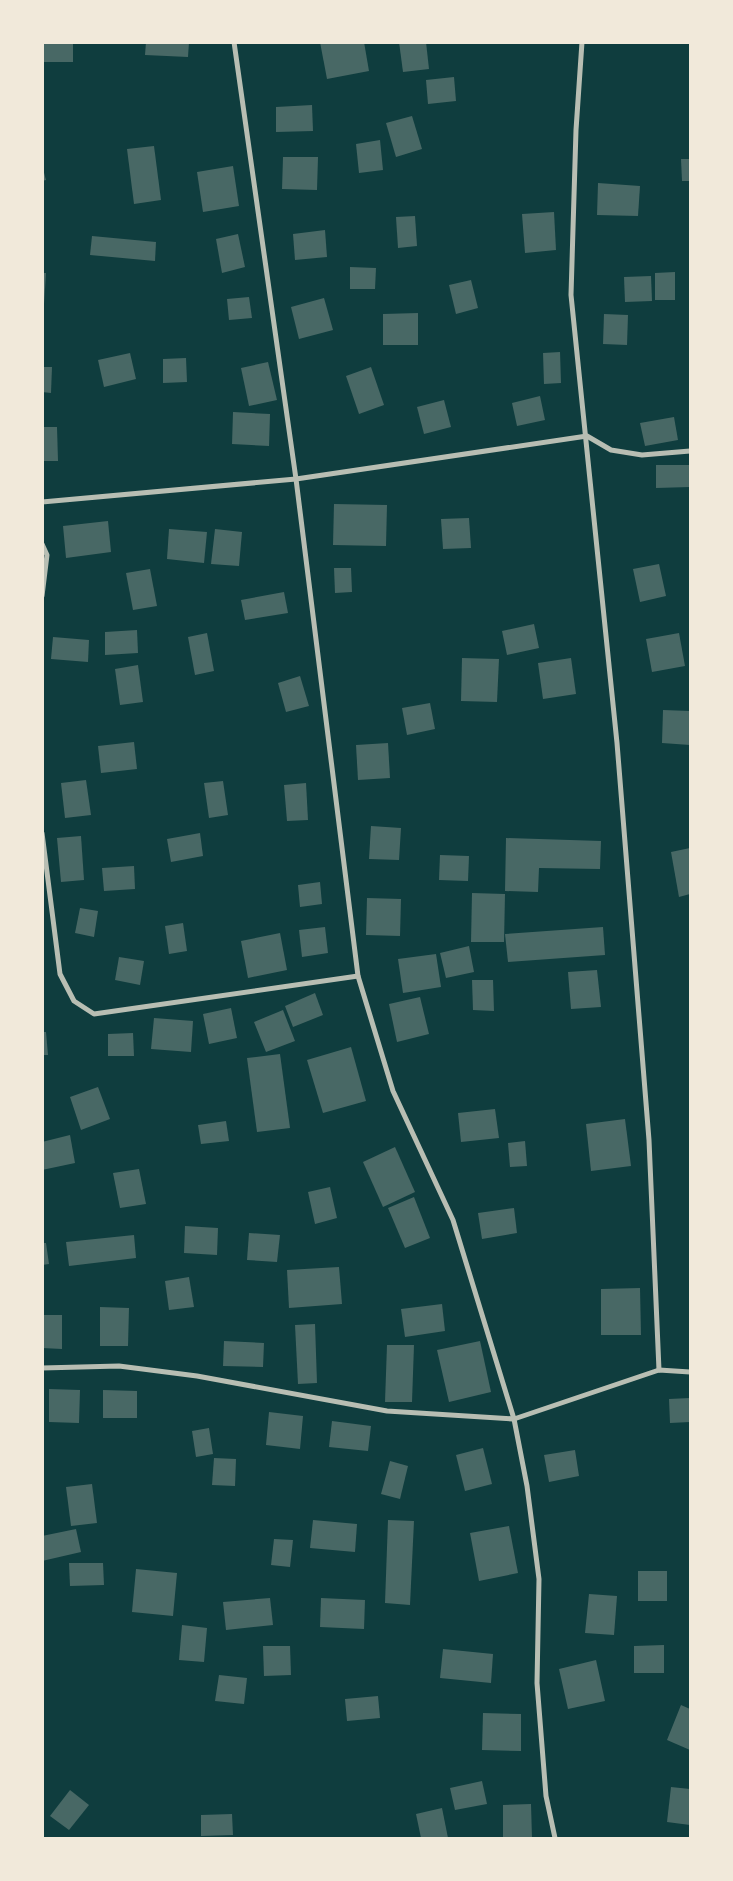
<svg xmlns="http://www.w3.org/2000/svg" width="733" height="1881" font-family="Mulish,sans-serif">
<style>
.building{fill:#486865}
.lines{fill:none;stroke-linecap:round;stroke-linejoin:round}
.minor{stroke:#b8beb3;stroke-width:5}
</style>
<rect width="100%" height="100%" fill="#0f3d3e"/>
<g class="building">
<rect x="42" y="42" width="31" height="20"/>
<polygon points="146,42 189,42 188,57 145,55"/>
<polygon points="320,42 364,42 369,71 327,79"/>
<polygon points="399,42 426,42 429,69 403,72"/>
<polygon points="454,77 456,101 428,104 426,80"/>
<polygon points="312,105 313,131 276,132 276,107"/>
<polygon points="412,116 422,149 396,157 386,123"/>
<polygon points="380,140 383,170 359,173 356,144"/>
<polygon points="154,146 161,200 134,204 127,149"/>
<polygon points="283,157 318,157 317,190 282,189"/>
<polygon points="681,159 690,159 690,181 682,181"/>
<polygon points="42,165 46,180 42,181"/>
<polygon points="233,166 239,206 203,212 197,172"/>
<polygon points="598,183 640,186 638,216 597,215"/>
<polygon points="554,212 556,250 525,253 522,214"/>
<polygon points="415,216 417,246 398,248 396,217"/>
<polygon points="325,230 327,257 295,260 293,234"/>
<polygon points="238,234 245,267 222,273 216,239"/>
<polygon points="92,236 156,242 155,261 90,255"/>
<polygon points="350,267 376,268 375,289 350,289"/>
<polygon points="675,272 675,300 655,300 655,273"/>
<polygon points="42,273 46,273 44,304 42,304"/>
<polygon points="651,276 652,301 625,302 624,277"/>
<polygon points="471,280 478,308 456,314 449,285"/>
<polygon points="249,297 252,318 229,320 227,299"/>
<polygon points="324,298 333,330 299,339 291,307"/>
<polygon points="418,313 418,345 383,345 383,314"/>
<polygon points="604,314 628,315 627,345 603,344"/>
<polygon points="560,352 561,383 544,384 543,353"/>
<polygon points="130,353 136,379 104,387 98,360"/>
<polygon points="186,358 187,382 163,383 163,359"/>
<polygon points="268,362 277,400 249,406 241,368"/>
<polygon points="42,367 52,367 51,393 42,392"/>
<polygon points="371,367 384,405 359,414 346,376"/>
<polygon points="540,396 545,420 517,426 512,403"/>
<polygon points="444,400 451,427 424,434 417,407"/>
<polygon points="233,412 270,414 269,446 232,444"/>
<polygon points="674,417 678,440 645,446 640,423"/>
<polygon points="42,427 57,427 58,461 42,461"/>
<polygon points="656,465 690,465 690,487 656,488"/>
<polygon points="334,504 387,505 386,546 333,545"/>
<polygon points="469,518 471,548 443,549 441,519"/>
<polygon points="108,521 111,552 66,558 63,526"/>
<polygon points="169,529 207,532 204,563 167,559"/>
<polygon points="215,529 242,532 239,566 211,564"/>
<polygon points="659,564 666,596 640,602 633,569"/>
<polygon points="334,568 351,568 352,592 335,593"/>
<polygon points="150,569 157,606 133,610 126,573"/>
<polygon points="284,592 288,613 245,620 241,600"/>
<polygon points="534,624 539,648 507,655 502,631"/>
<polygon points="137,630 138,653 105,655 105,632"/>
<polygon points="207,633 214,671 195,675 188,637"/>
<polygon points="679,633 685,666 652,672 646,639"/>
<polygon points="53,637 89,640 88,662 51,659"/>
<polygon points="462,658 499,659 497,702 461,701"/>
<polygon points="571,658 576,694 543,699 538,663"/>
<polygon points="138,665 143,702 120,705 115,669"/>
<polygon points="300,676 309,706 286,712 278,683"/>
<polygon points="430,703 435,729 407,735 402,708"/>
<polygon points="663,710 690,711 690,745 662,743"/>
<polygon points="134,742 137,769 101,773 98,746"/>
<polygon points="388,743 390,778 358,780 356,745"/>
<polygon points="86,780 91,815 65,818 61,783"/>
<polygon points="223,781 228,815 209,818 204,783"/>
<polygon points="306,783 308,820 287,821 284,785"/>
<polygon points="371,826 401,828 399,860 369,859"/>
<polygon points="200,833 203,856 171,862 167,839"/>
<polygon points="81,836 84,880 61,882 57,838"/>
<polygon points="506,838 601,841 600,869 539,868 538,892 505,891"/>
<polygon points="690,848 690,894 679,897 671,852"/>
<polygon points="440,855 469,856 468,881 439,880"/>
<polygon points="134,866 135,889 104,891 102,868"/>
<polygon points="320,882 322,904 300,907 298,885"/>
<polygon points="472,893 505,894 504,942 471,942"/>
<polygon points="367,898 401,899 400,936 366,935"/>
<polygon points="80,908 98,911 94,937 75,933"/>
<polygon points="183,923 187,951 169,954 165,926"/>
<polygon points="325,927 328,953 302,957 299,930"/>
<polygon points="603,927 605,955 508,962 505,934"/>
<polygon points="280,933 287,970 248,978 241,941"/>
<polygon points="469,946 474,972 446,978 440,953"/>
<polygon points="436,954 441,987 403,993 398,959"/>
<polygon points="119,957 144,961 140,985 115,980"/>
<polygon points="597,970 601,1007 571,1009 568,972"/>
<polygon points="472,980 493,980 494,1011 473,1010"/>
<polygon points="315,993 323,1015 293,1027 285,1006"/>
<polygon points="420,997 429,1034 397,1042 389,1004"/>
<polygon points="231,1008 237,1038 209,1044 203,1014"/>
<polygon points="283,1010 295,1041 266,1052 254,1022"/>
<polygon points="154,1018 193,1021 191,1052 151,1049"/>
<polygon points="42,1032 46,1032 48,1055 42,1055"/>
<polygon points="133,1033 134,1056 108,1056 108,1034"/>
<polygon points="351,1047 366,1101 323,1113 307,1060"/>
<polygon points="280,1054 290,1128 257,1132 247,1058"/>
<polygon points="98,1087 110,1119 81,1130 70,1097"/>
<polygon points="495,1109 499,1138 461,1142 458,1113"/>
<polygon points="625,1119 631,1166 591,1171 586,1124"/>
<polygon points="226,1121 229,1141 201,1144 198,1125"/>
<polygon points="70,1135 75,1163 42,1170 42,1142"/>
<polygon points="525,1141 527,1166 510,1167 508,1143"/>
<polygon points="395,1147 415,1192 383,1207 363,1162"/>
<polygon points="139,1169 146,1204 120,1208 113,1173"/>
<polygon points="330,1187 337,1218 315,1224 308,1192"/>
<polygon points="414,1197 430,1238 405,1248 388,1208"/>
<polygon points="514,1208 517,1233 482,1239 478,1213"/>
<polygon points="185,1226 218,1228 217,1255 184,1253"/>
<polygon points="249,1233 280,1235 277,1262 247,1260"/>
<polygon points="134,1235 136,1258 69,1266 66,1242"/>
<polygon points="42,1243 46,1243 49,1264 42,1265"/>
<polygon points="339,1267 342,1304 289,1308 287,1270"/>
<polygon points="189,1277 194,1307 169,1310 165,1281"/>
<polygon points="640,1288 641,1335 601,1335 601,1289"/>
<polygon points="442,1304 445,1331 405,1337 401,1309"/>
<polygon points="100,1307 129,1308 128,1346 100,1346"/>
<polygon points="42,1315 62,1315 62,1349 42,1348"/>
<polygon points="315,1324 317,1383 298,1384 295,1325"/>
<polygon points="224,1341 264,1343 263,1367 223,1366"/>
<polygon points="480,1341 491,1392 449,1402 437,1350"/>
<polygon points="387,1345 414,1345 412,1402 385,1402"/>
<polygon points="49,1389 80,1390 79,1423 49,1422"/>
<polygon points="103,1390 137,1391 137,1418 103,1418"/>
<polygon points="690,1398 690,1422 670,1423 669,1399"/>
<polygon points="269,1412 303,1416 300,1449 266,1445"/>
<polygon points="332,1421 371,1426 368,1451 329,1447"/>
<polygon points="209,1428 213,1454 196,1457 192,1431"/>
<polygon points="483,1448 492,1484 465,1491 456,1455"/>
<polygon points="575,1450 579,1476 549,1482 544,1455"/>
<polygon points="214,1458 236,1459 235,1486 212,1485"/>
<polygon points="390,1461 408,1466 400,1499 381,1494"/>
<polygon points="92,1484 97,1523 71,1526 66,1487"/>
<polygon points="313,1520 357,1524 355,1552 310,1548"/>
<polygon points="388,1520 414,1521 410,1605 385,1603"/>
<polygon points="509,1526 518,1573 479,1581 470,1533"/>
<polygon points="76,1529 81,1552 42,1561 42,1536"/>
<polygon points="274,1539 293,1540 290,1567 271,1565"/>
<polygon points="69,1563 103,1563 104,1585 70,1586"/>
<polygon points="136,1569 177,1573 173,1616 132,1612"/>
<rect x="638" y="1571" width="29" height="30"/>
<polygon points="589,1594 617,1596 614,1635 585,1633"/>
<polygon points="270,1598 273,1625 226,1630 223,1602"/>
<polygon points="321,1598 365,1600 364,1629 320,1627"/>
<polygon points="182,1625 207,1628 204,1662 179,1660"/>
<polygon points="664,1645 664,1673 634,1673 634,1646"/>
<polygon points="263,1646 290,1646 291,1675 264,1676"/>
<polygon points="443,1649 493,1654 491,1683 440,1678"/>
<polygon points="596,1660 605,1701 568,1709 559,1669"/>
<polygon points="219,1675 247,1678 244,1704 215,1701"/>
<polygon points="378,1696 380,1718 347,1721 345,1699"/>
<polygon points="681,1705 690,1709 690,1750 667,1740"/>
<polygon points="483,1713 521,1714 521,1751 482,1750"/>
<polygon points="482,1781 487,1804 455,1810 450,1788"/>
<polygon points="671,1787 690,1789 690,1825 667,1822"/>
<polygon points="70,1790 89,1805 69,1830 50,1816"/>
<polygon points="531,1804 532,1838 503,1838 503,1805"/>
<polygon points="442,1808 448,1838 421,1838 416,1814"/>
<polygon points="232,1814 233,1835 201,1836 201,1815"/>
</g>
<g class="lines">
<g class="minor">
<polyline points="234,42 296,479 358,976 393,1091 453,1220 514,1419 527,1486 539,1579 537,1683 546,1796 555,1838"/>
<polyline points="582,42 576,130 571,295 617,743 649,1140 659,1370"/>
<polyline points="42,502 296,479 587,436 611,450 642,455 690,451"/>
<polyline points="42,544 47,555 42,596"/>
<polyline points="42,833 60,974 74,1001 94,1014 358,976"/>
<polyline points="42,1368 119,1366 197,1376 387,1411 514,1419 659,1370 690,1372"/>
</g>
</g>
<rect width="733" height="1881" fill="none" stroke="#f1e9da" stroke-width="88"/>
</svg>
